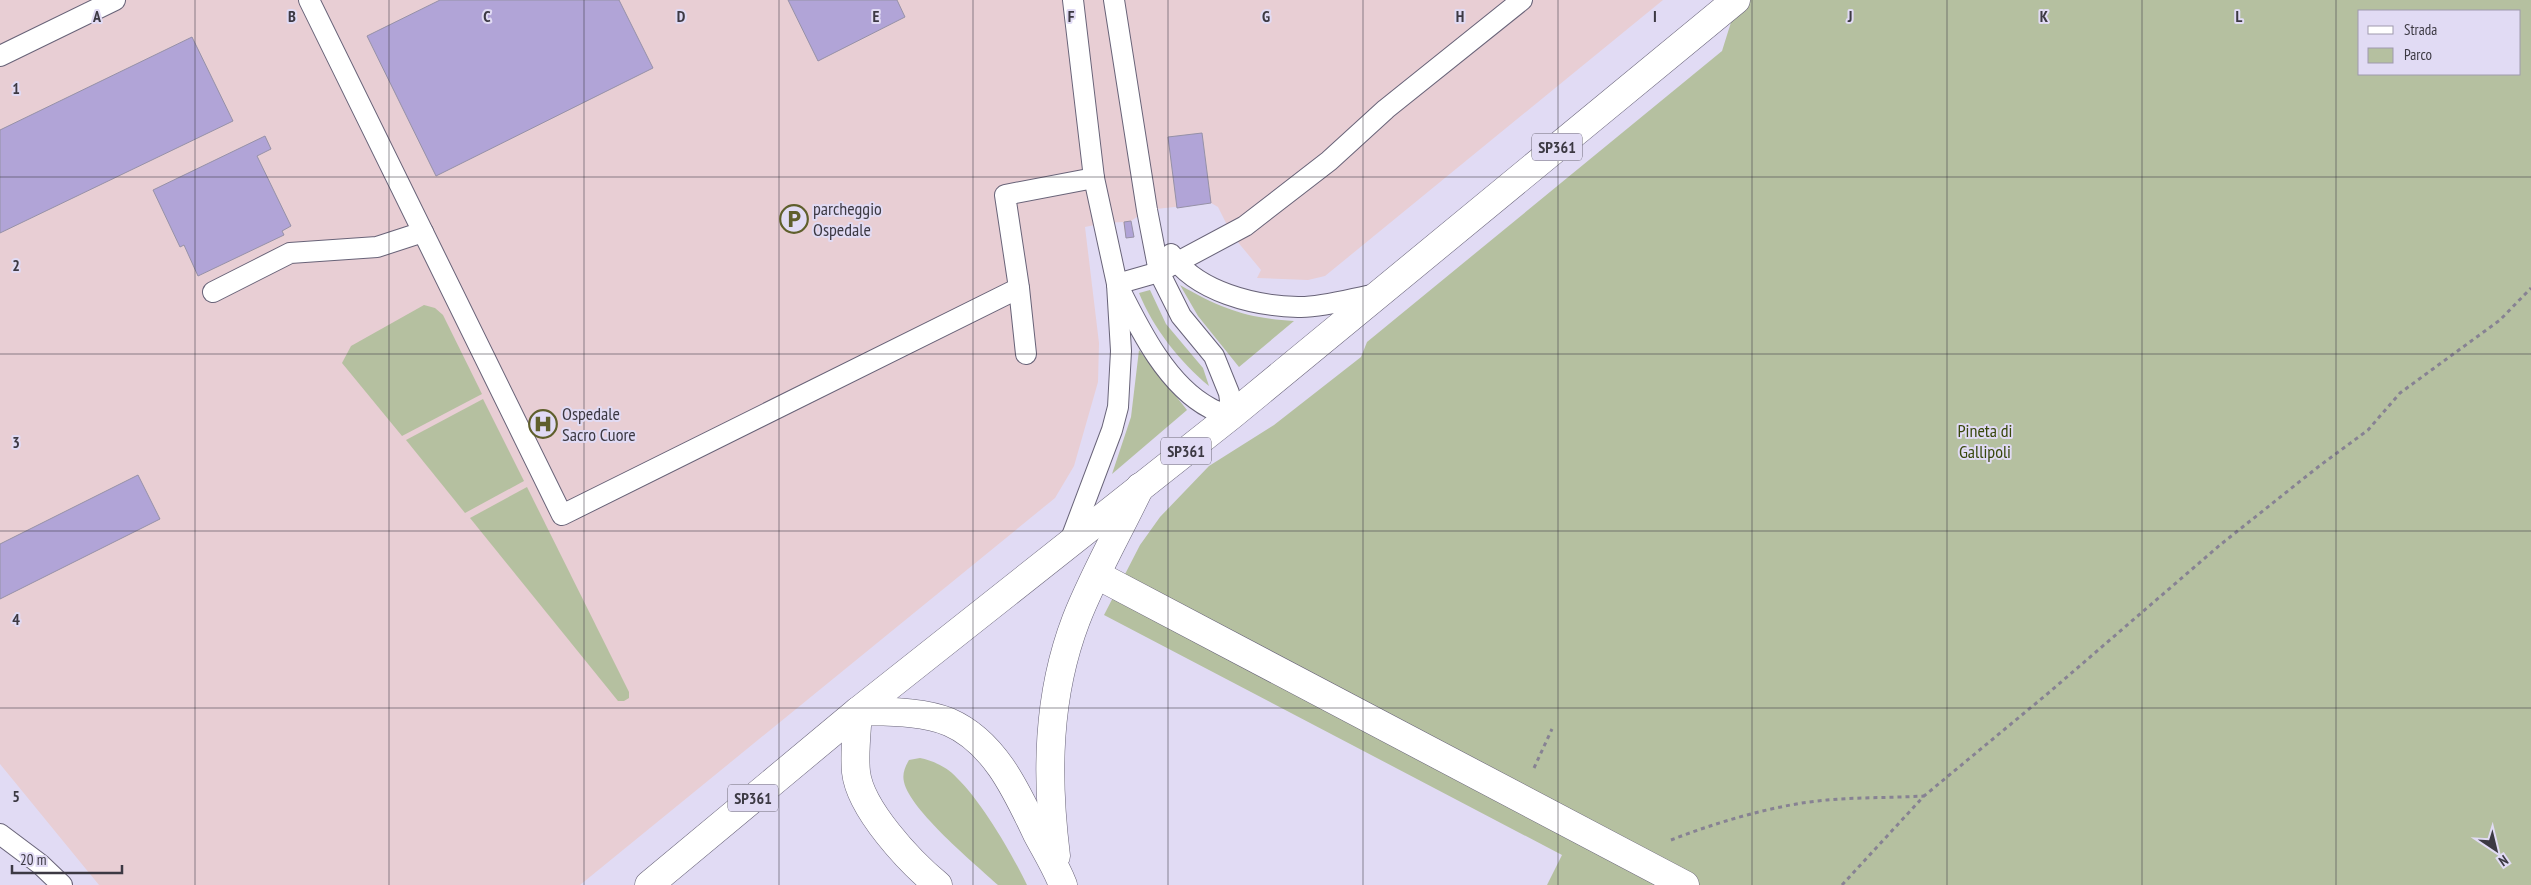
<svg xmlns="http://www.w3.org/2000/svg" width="2531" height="885" font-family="'PT Sans Narrow',sans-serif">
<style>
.medical{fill:#e8ced4}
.green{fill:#b5c0a0;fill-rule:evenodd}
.building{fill:#b1a4d7;stroke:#9691a7}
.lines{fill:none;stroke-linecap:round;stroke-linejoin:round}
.service-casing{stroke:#686378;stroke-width:22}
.minor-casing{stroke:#686378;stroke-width:29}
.primary-casing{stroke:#686378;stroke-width:29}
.trunk-casing{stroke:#686378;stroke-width:29}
.path{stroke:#878293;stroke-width:3;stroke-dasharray:4 4;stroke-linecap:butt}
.service{stroke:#fff;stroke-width:20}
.minor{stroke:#fff;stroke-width:28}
.primary{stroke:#fff;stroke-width:28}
.trunk{stroke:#fff;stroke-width:28}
.grid{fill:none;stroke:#3c3943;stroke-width:1;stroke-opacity:0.55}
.labels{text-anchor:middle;stroke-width:4;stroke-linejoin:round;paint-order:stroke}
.shield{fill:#e1dbf4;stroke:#6e6a78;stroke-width:1}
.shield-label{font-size:16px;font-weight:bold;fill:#3c3943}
.poi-label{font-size:18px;fill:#3c3943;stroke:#e1dbf4;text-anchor:start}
.park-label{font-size:18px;fill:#38470c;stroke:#e1dbf4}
.grid-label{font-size:16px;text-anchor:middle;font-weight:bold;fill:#3c3943;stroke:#e1dbf4;stroke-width:4;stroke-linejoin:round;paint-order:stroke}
</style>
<rect width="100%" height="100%" fill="#e1dbf4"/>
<polygon class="medical" points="0,0 1663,0 1325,276 1308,280 1257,278 1261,270 1232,235 1218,207 1211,203 1147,210 1131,221 1134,237 1126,238 1123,222 1104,223 1085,227 1099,343 1098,382 1074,466 1055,498 580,885 99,885 0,764"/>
<g class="green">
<path d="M1738,0H2531V885H1547L1562,855L1104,615L1140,545L1160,517L1209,466L1274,425L1361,357L1367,342L1722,51ZM2360,11H2520V74H2360Z"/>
<path d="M1180,285C1222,309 1246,318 1294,321L1239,367L1198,316Z"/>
<path d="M1150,290L1166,324L1203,368L1209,386C1180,362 1153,328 1139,293Z"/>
<polygon points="424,305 435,308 443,315 482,394 402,436 342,363 351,346"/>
<polygon points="1139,350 1187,410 1112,474 1131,417"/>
<polygon points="483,399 524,481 465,513 406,440"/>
<polygon points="527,487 629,692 629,698 624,701 618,701 470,518"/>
<path d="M920,758C934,761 947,767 957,778C982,802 1012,854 1027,885H998C975,864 910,810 904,782C902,774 905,767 909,760Z"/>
</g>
<g class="building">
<polygon points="440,0 619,0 653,68 436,176 367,36"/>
<polygon points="788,0 897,0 905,17 818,61"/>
<polygon points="192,37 233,121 0,233 0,130"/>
<polygon points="1202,133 1211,203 1177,208 1168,137"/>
<polygon points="265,136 271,149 257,156 291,226 282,231 284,235 198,276 184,245 180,247 153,190"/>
<polygon points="1131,221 1134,237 1126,238 1124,222"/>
<polygon points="138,475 160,519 0,599 0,544"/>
</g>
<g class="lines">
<defs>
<g id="service">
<polyline points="309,0 562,515 1019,288 1005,195 1094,178"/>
<path d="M1114,0L1147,210L1159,272L1181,316L1214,356L1229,393L1232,415C1225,413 1216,412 1210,408C1166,385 1138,326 1117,284"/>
<polyline points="0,56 115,0"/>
<path d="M1171,254C1196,292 1255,306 1298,307C1320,308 1354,298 1377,294"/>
<polyline points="1117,284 1159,272 1245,226 1329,161 1386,109 1522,0"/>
<polyline points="1019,288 1026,354"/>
<polyline points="213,292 290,253 377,247 423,232"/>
<polyline points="1069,544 1112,430 1118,407 1121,351 1117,284 1094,178 1073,0"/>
<polyline points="0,834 40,864 62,885"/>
</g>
<polyline id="minor" points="1097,575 1685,885"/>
<polyline id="primary" points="649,885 858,711 1232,415 1736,0"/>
<g id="trunk">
<path d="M1056,856C1046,776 1047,696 1076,620C1094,574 1119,531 1140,487"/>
<path d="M938,885C910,862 860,809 856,772C854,752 857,731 858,711C887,712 922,711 949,722C995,742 1017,792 1037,834C1046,851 1056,867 1063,885"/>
</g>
</defs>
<use href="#service" class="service-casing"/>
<use href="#minor" class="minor-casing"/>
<use href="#primary" class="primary-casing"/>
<use href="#trunk" class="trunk-casing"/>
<g class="path">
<polyline points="1534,768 1552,729"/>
<path d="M1671,840C1717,822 1778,804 1827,800C1859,797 1892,798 1924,796"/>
<polyline points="1842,885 1924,796 2046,695 2220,545 2318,467 2368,430 2400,393 2500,320 2531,288"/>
</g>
<use href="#service" class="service"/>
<use href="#minor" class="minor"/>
<use href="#primary" class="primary"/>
<use href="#trunk" class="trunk"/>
</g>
<path class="grid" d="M195,0V885M389,0V885M584,0V885M779,0V885M973,0V885M1168,0V885M1363,0V885M1558,0V885M1752,0V885M1947,0V885M2142,0V885M2336,0V885M0,177H2531M0,354H2531M0,531H2531M0,708H2531"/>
<defs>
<symbol id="parking-ring" viewBox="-11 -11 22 22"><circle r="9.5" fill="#e1dbf4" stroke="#5f5f2c" stroke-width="1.5"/><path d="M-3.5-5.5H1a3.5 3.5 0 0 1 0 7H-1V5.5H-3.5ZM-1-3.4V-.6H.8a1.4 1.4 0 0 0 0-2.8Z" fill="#5f5f2c"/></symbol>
<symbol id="hospital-ring" viewBox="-11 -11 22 22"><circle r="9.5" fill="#e1dbf4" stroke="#5f5f2c" stroke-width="1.5"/><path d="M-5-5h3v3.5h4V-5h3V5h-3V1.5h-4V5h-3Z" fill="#5f5f2c"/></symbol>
</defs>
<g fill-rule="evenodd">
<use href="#parking-ring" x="778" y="203" width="32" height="32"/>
<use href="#hospital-ring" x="527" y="408" width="32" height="32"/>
</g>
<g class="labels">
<g class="shield">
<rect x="1532" y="133.5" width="50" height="27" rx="4"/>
<rect x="1161" y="437.5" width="50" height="27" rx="4"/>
<rect x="728" y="784.5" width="50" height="27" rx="4"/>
</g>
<g class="shield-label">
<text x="1557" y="153">SP361</text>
<text x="1186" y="457">SP361</text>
<text x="753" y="804">SP361</text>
</g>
<g class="poi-label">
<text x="813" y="215">parcheggio<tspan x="813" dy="21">Ospedale</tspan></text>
<text x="562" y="420">Ospedale<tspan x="562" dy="21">Sacro Cuore</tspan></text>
</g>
<g class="park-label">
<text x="1985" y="437">Pineta di<tspan x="1985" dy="21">Gallipoli</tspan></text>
</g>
</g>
<g class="grid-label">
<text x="97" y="22">A</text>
<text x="292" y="22">B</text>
<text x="487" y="22">C</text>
<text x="681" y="22">D</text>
<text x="876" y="22">E</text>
<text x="1071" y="22">F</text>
<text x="1266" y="22">G</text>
<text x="1460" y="22">H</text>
<text x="1655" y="22">I</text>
<text x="1850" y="22">J</text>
<text x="2044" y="22">K</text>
<text x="2239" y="22">L</text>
<text x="16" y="94">1</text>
<text x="16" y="271">2</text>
<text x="16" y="448">3</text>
<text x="16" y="625">4</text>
<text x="16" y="802">5</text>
</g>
<rect x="2358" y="10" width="162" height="65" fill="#e1dbf4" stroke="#9f9aad"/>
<rect x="2368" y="26" width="25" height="8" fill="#ffffff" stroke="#9f9aad"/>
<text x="2404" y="35" font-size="15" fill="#3c3943">Strada</text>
<rect x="2368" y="48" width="25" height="15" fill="#b5c0a0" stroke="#9f9aad"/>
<text x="2404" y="60" font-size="15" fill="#3c3943">Parco</text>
<g transform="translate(2496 850) rotate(145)" stroke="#e1dbf4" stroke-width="4" paint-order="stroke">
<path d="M0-4L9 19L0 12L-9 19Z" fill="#3c3943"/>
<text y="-8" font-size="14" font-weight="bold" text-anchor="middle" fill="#3c3943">N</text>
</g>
<path d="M12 865v8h110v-8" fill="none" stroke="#3c3943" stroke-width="2.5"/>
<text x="20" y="865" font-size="15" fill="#3c3943" stroke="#e1dbf4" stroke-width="4" paint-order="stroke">20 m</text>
</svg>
